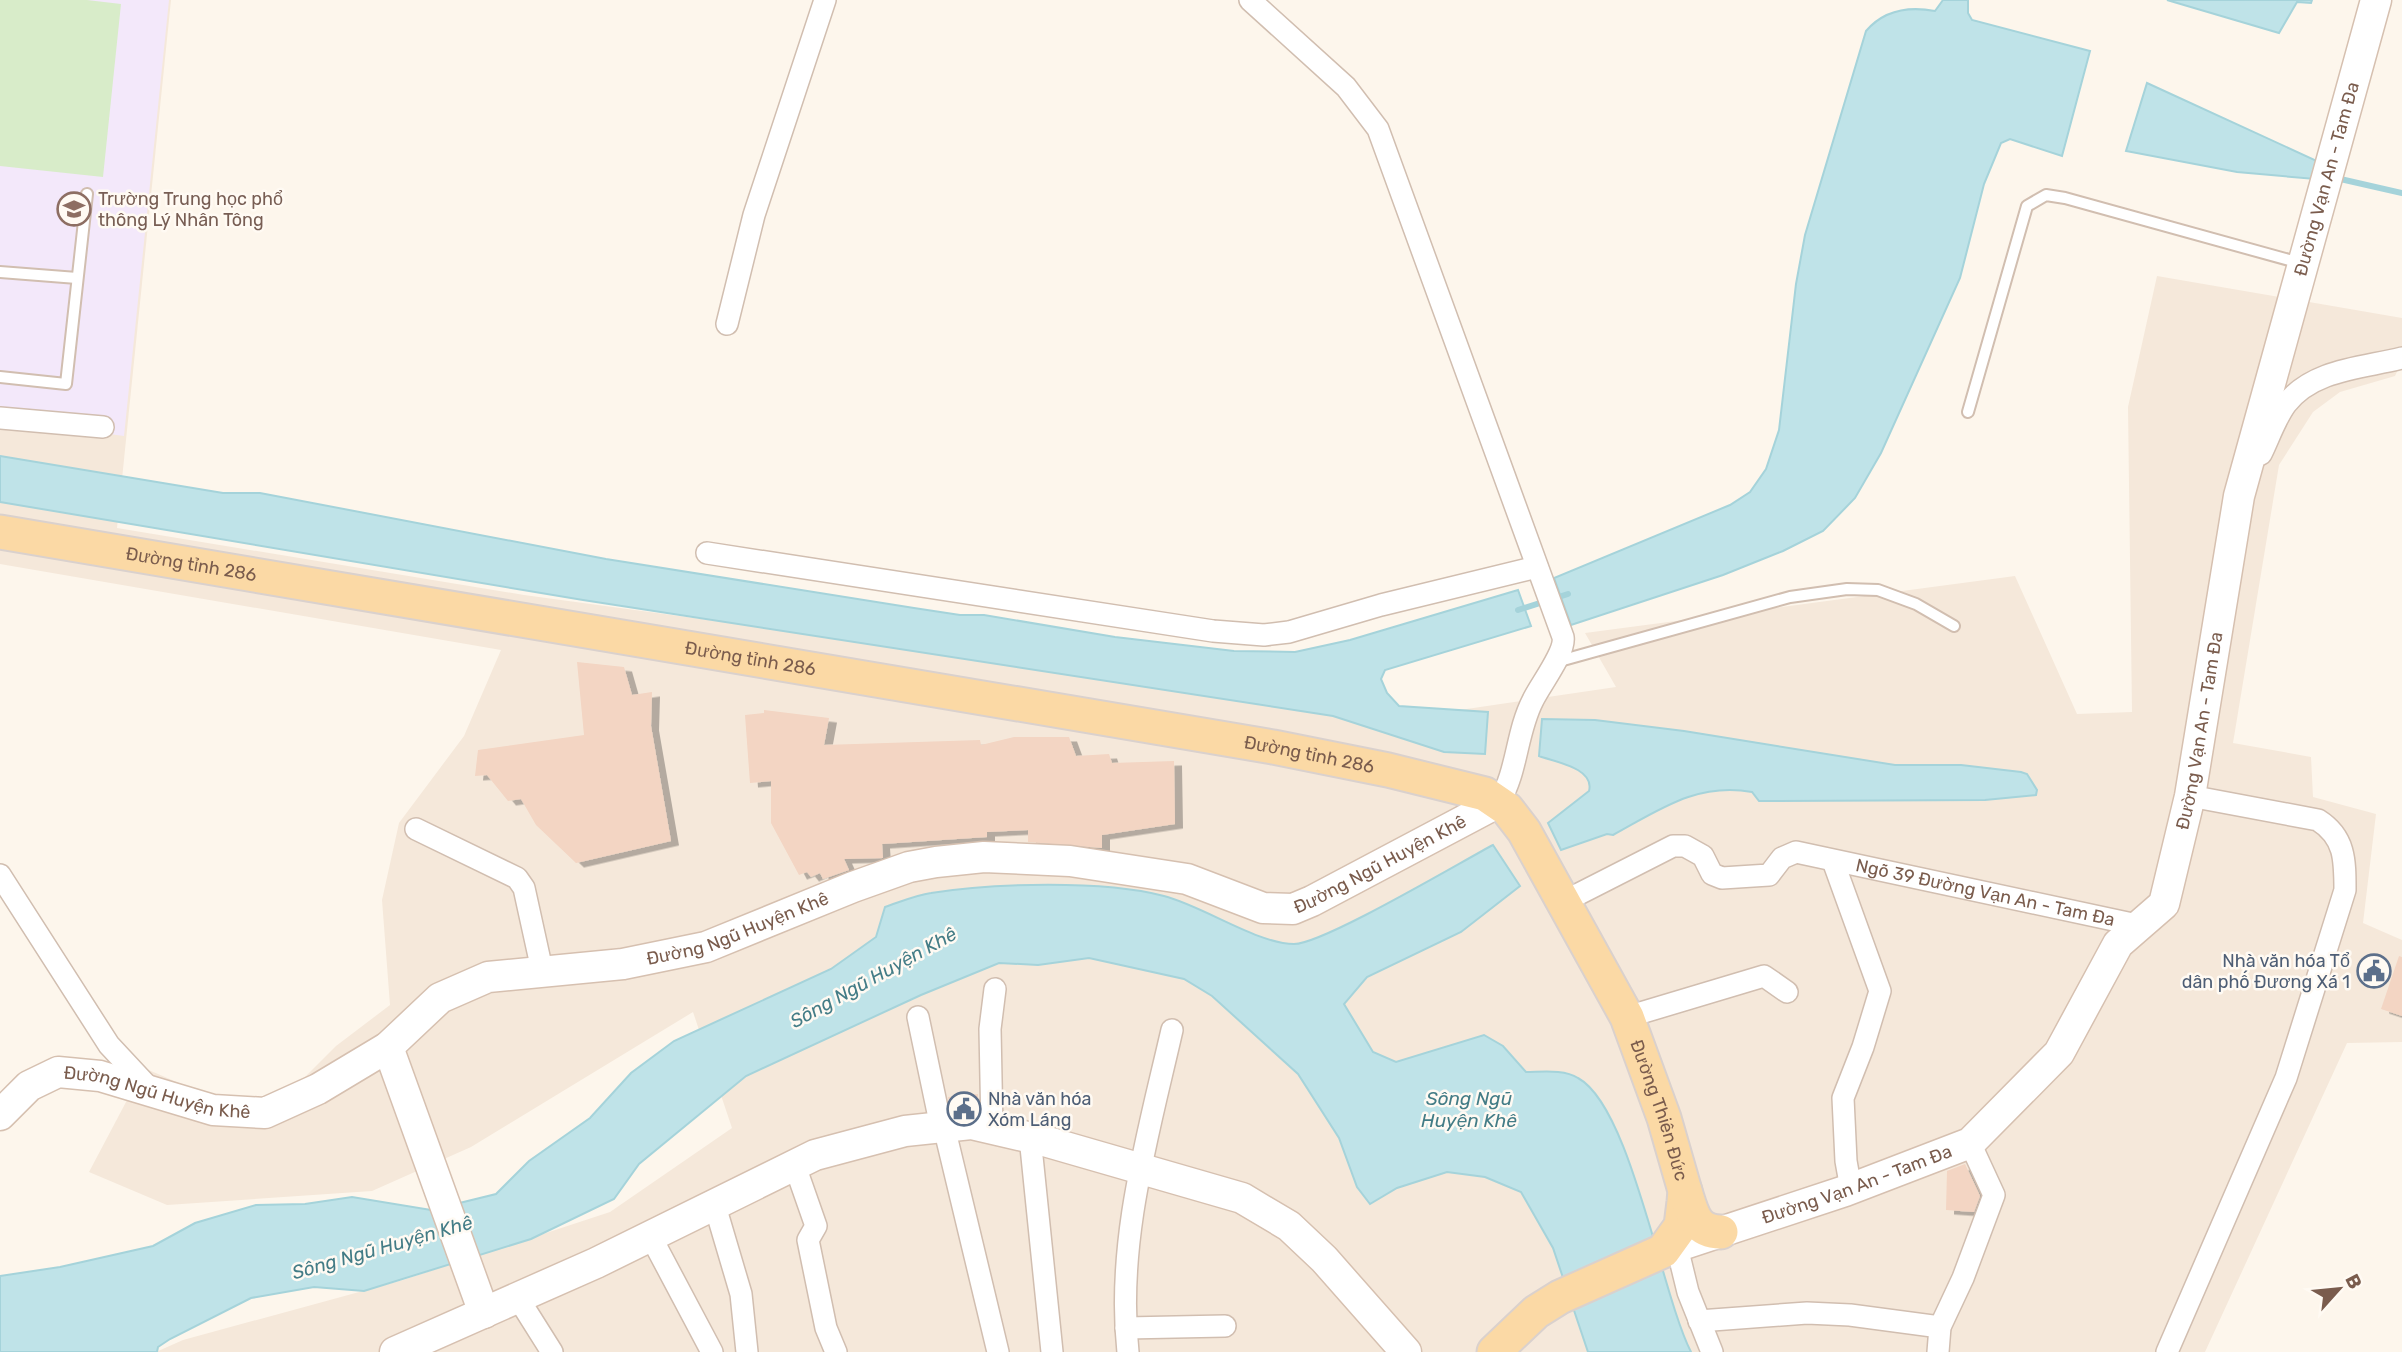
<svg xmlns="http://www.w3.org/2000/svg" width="2402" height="1352" font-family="Rubik,sans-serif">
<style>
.residential{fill:#f5e8da}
.education{fill:#f3e8fa}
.green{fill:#d8ecc9}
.water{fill:#bfe3e8;stroke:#a5d3da;stroke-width:2}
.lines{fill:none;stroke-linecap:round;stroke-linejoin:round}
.stream{stroke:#a5d3da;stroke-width:6}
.building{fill:#f3d5c3;filter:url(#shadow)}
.lane-casing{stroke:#d1beb0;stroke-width:14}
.street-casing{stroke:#d1beb0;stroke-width:24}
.secondary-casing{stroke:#d6c0b0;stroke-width:33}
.primary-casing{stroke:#dad1cd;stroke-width:37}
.lane{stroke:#fff;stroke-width:10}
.street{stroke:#fff;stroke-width:21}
.secondary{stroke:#fff;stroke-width:30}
.primary{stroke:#fbd9a5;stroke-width:33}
.labels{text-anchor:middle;stroke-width:5;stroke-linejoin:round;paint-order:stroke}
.street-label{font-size:18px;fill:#7a5c4d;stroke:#fffaf3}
.education-label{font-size:18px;fill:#785e54;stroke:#fffaf3;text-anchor:start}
.service-label{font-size:18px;fill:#4e5e75;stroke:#fffaf3;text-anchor:end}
.water-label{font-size:19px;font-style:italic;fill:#437c86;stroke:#fffaf3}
</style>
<defs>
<filter id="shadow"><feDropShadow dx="8" dy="4.5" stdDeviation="0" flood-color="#0004"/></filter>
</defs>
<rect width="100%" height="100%" fill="#fdf6ec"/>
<polygon class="residential" points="0,0 171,0 117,528 524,595 865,641 1392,720 1616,687 1585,633 2015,576 2077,714 2132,712 2128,407 2157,276 2402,318 2402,361 2395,376 2340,392 2313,412 2279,465 2233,743 2311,757 2313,797 2376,814 2363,923 2402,940 2402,1042 2347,1043 2205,1352 156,1352 183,1340 403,1280 610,1212 732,1128 693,1012 471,1147 372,1191 167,1205 89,1172 144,1068 207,1095 263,1098 303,1079 336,1046 390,1005 382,900 399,823 464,736 501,650 0,564"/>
<polygon class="education" points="0,0 169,0 124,436 0,419"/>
<polygon class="green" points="0,0 87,0 121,4 103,177 0,166"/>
<g class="water">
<path d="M1943,0H1968V13L1972,20L2090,51L2062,156L2010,139L2001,143L1984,184L1960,278L1881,453L1855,498L1823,531L1783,551L1723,575L1571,625L1554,578L1730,505L1750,492L1766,469L1779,430L1796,284L1805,235L1866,31C1884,10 1908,6 1935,11Z"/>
<polygon points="2167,0 2312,0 2311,3 2297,2 2279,33"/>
<polygon points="2147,83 2319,162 2315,179 2237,172 2126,151"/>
<polygon points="0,456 223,493 260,493 606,559 914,608 960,615 984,615 1115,637 1234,651 1295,652 1350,640 1518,590 1531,626 1385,670 1381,679 1387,693 1399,706 1488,712 1485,754 1444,752 1333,716 583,600 0,502"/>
<path d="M1542,719L1595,720L1684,731L1895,765H1961L2021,772L2027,774L2037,790L2036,795L1985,800L1759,801L1752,792C1697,782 1659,810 1613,835L1607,834L1561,850L1548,823L1589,791C1595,768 1555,762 1539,756Z"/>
<path d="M1493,845L1520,886L1461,932L1367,977L1344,1004L1373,1052L1396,1062L1484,1035L1503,1046L1526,1072C1542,1072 1564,1069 1578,1078C1631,1107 1661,1293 1691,1352H1588L1553,1248L1521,1192L1485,1177L1447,1172L1397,1188L1370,1204L1357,1187L1339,1138L1298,1074L1212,996L1184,979L1089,958L1038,965L999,963L921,995L746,1076L639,1164L614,1199L531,1239L364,1291L314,1287L251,1298L170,1339L158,1347L157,1352H0V1276L60,1267L153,1246L195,1223L256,1205L305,1204L352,1197L431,1210L496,1194L529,1161L590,1118L631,1073L674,1041L831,969L876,937L885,907C900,902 916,895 931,893C993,883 1104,880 1164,896C1203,906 1258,944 1294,944C1323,944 1459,863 1493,845Z"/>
</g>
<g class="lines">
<g class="stream">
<polyline points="2336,178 2402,193"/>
<polyline points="1518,610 1568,594"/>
</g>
</g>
<g class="building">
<polygon points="577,662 624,667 632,695 652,692 651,726 671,841 576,863 536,825 521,799 508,801 487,775 475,776 478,750 584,735"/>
<polygon points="764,710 829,718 824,745 980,740 981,745 1014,737 1069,737 1076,756 1109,754 1112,763 1174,761 1175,824 1102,835 1102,848 1028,842 1028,830 987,832 987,837 882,844 883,858 844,859 849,870 823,879 820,873 811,877 807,872 799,875 771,823 771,781 750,783 745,715 764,713"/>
<polygon points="2399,956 2402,957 2402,1016 2381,1009"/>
<polygon points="978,1094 978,1108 951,1109 948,1097"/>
<polygon points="1965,1164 1980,1196 1974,1212 1946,1210 1947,1171"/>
</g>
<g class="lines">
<defs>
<g id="lane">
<polyline points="0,272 77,278"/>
<polyline points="0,377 66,384 87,194"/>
<polyline points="1968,412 2027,206 2046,195 2065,198 2300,263"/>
<polyline points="1556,662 1790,597 1847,589 1878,590 1916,604 1954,626"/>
</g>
<g id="street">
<path d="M1250,0L1346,87L1378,129L1563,637C1566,652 1540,685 1533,700C1516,733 1518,770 1499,802"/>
<polyline points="727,324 754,215 825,0"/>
<polyline points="0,418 103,427"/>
<path d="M2261,454C2269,438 2275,419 2286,404C2313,369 2363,368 2402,358"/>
<polyline points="707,553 1213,631 1264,635 1289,632 1381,605 1537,567"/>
<polyline points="416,829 517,878 524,888 542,970"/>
<polyline points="1833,861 1880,991 1863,1047 1843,1098 1846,1161 1851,1189"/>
<polyline points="0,875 109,1045 151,1090"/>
<path id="s1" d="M1565,901L1673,846H1685L1703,856L1712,874L1722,878L1769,875L1782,858L1796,852L2137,925"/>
<polyline points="918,1017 941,1127"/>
<polyline points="1627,1017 1764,976 1787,992"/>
<polyline points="944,1127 998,1352"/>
<polyline points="992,1129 990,1029 995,989"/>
<polyline points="1030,1137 1052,1352"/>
<polyline points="795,1166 816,1226 808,1240 826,1328 836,1352"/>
<polyline points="715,1206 741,1294 747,1352"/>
<polyline points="651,1237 712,1352"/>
<polyline points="1677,1247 1688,1292 1712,1352"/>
<polyline points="518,1298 552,1352"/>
<polyline points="1699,1321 1807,1313 1850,1315 1940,1327"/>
<polyline points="1126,1328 1225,1326"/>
<path d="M1128,1352C1116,1243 1148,1135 1172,1030"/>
<polyline points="1938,1352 1940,1327 1963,1278 1994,1195 1970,1143"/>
<path d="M2167,1352L2286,1078L2345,890C2345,860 2345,837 2318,820L2190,796"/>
</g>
<g id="secondary">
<polyline points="388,1047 484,1313"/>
<path id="s2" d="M0,1115L29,1086L58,1072L100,1076L213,1110L265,1113L318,1089L388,1047L440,998L488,977L623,964L706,947L853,887L909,867L936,862L984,857L1070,861L1187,879L1263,908L1293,909L1312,901L1499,802"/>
<path id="s3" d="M1663,1251L1845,1191L1970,1143L2059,1053L2118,944L2164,904L2190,796L2239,496L2376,0"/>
<polyline points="395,1352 596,1263 815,1155 905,1131 971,1124 1041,1140 1242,1198 1289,1226 1324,1259 1406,1352"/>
</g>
<g id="primary">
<path id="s4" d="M0,532L1273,747L1388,770L1485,794L1507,809L1524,831L1627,1017L1664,1118L1685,1191L1684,1202L1681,1226L1663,1251L1560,1297L1536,1312L1494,1352"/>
<path d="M1685,1191C1692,1213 1695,1232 1721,1232"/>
</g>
</defs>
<use href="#lane" class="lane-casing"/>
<use href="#street" class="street-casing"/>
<use href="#secondary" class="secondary-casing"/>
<use href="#primary" class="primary-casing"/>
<use href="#lane" class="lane"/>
<use href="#street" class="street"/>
<use href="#secondary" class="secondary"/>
<use href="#primary" class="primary"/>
</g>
<defs>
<symbol id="school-ring" viewBox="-11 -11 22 22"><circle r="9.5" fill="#fffaf3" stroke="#8d6e63" stroke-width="1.5"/><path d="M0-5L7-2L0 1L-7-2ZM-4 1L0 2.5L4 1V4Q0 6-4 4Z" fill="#8d6e63"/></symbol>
<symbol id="civic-ring" viewBox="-11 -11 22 22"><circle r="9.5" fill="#fffaf3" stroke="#5c6f8a" stroke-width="1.5"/><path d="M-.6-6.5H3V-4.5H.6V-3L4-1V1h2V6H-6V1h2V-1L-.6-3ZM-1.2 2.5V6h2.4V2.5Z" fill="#5c6f8a"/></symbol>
</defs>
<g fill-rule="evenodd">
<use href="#school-ring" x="55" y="190" width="38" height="38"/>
<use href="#civic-ring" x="2355" y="952" width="38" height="38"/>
<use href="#civic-ring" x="945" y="1090" width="38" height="38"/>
</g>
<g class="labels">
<g class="street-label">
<text dy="6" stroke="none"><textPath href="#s3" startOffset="1381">Đường Vạn An - Tam Đa</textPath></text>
<text dy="6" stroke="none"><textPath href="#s4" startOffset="194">Đường tỉnh 286</textPath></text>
<text dy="6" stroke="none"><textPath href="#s4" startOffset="761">Đường tỉnh 286</textPath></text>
<text dy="6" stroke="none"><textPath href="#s3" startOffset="814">Đường Vạn An - Tam Đa</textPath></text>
<text dy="6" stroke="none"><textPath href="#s4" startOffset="1328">Đường tỉnh 286</textPath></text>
<text dy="6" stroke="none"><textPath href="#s2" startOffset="1477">Đường Ngũ Huyện Khê</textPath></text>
<text dy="6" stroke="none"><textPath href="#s1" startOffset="462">Ngõ 39 Đường Vạn An - Tam Đa</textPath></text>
<text dy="6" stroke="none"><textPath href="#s2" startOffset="805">Đường Ngũ Huyện Khê</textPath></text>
<text dy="6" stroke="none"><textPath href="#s2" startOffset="175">Đường Ngũ Huyện Khê</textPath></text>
<text dy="6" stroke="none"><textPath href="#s4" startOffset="1874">Đường Thiên Đức</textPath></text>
<text dy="6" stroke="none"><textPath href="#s3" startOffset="205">Đường Vạn An - Tam Đa</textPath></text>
</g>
<g class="education-label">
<text x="98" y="205">Trường Trung học phổ<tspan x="98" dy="21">thông Lý Nhân Tông</tspan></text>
</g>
<g class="service-label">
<text x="2350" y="967">Nhà văn hóa Tổ<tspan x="2350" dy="21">dân phố Đương Xá 1</tspan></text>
<text x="988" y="1105" text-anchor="start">Nhà văn hóa<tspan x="988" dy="21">Xóm Láng</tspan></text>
</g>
<g class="water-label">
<text transform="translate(873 977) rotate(-29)" y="7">Sông Ngũ Huyện Khê</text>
<text x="1469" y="1105">Sông Ngũ<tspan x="1469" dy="22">Huyện Khê</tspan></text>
<text transform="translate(382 1247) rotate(-16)" y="7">Sông Ngũ Huyện Khê</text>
</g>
</g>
<g transform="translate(2339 1289) rotate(63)" stroke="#fffaf3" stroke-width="5" paint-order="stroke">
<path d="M0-5L12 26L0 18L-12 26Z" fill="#7a5c4d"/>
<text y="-10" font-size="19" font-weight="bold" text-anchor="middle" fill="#7a5c4d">B</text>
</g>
</svg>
